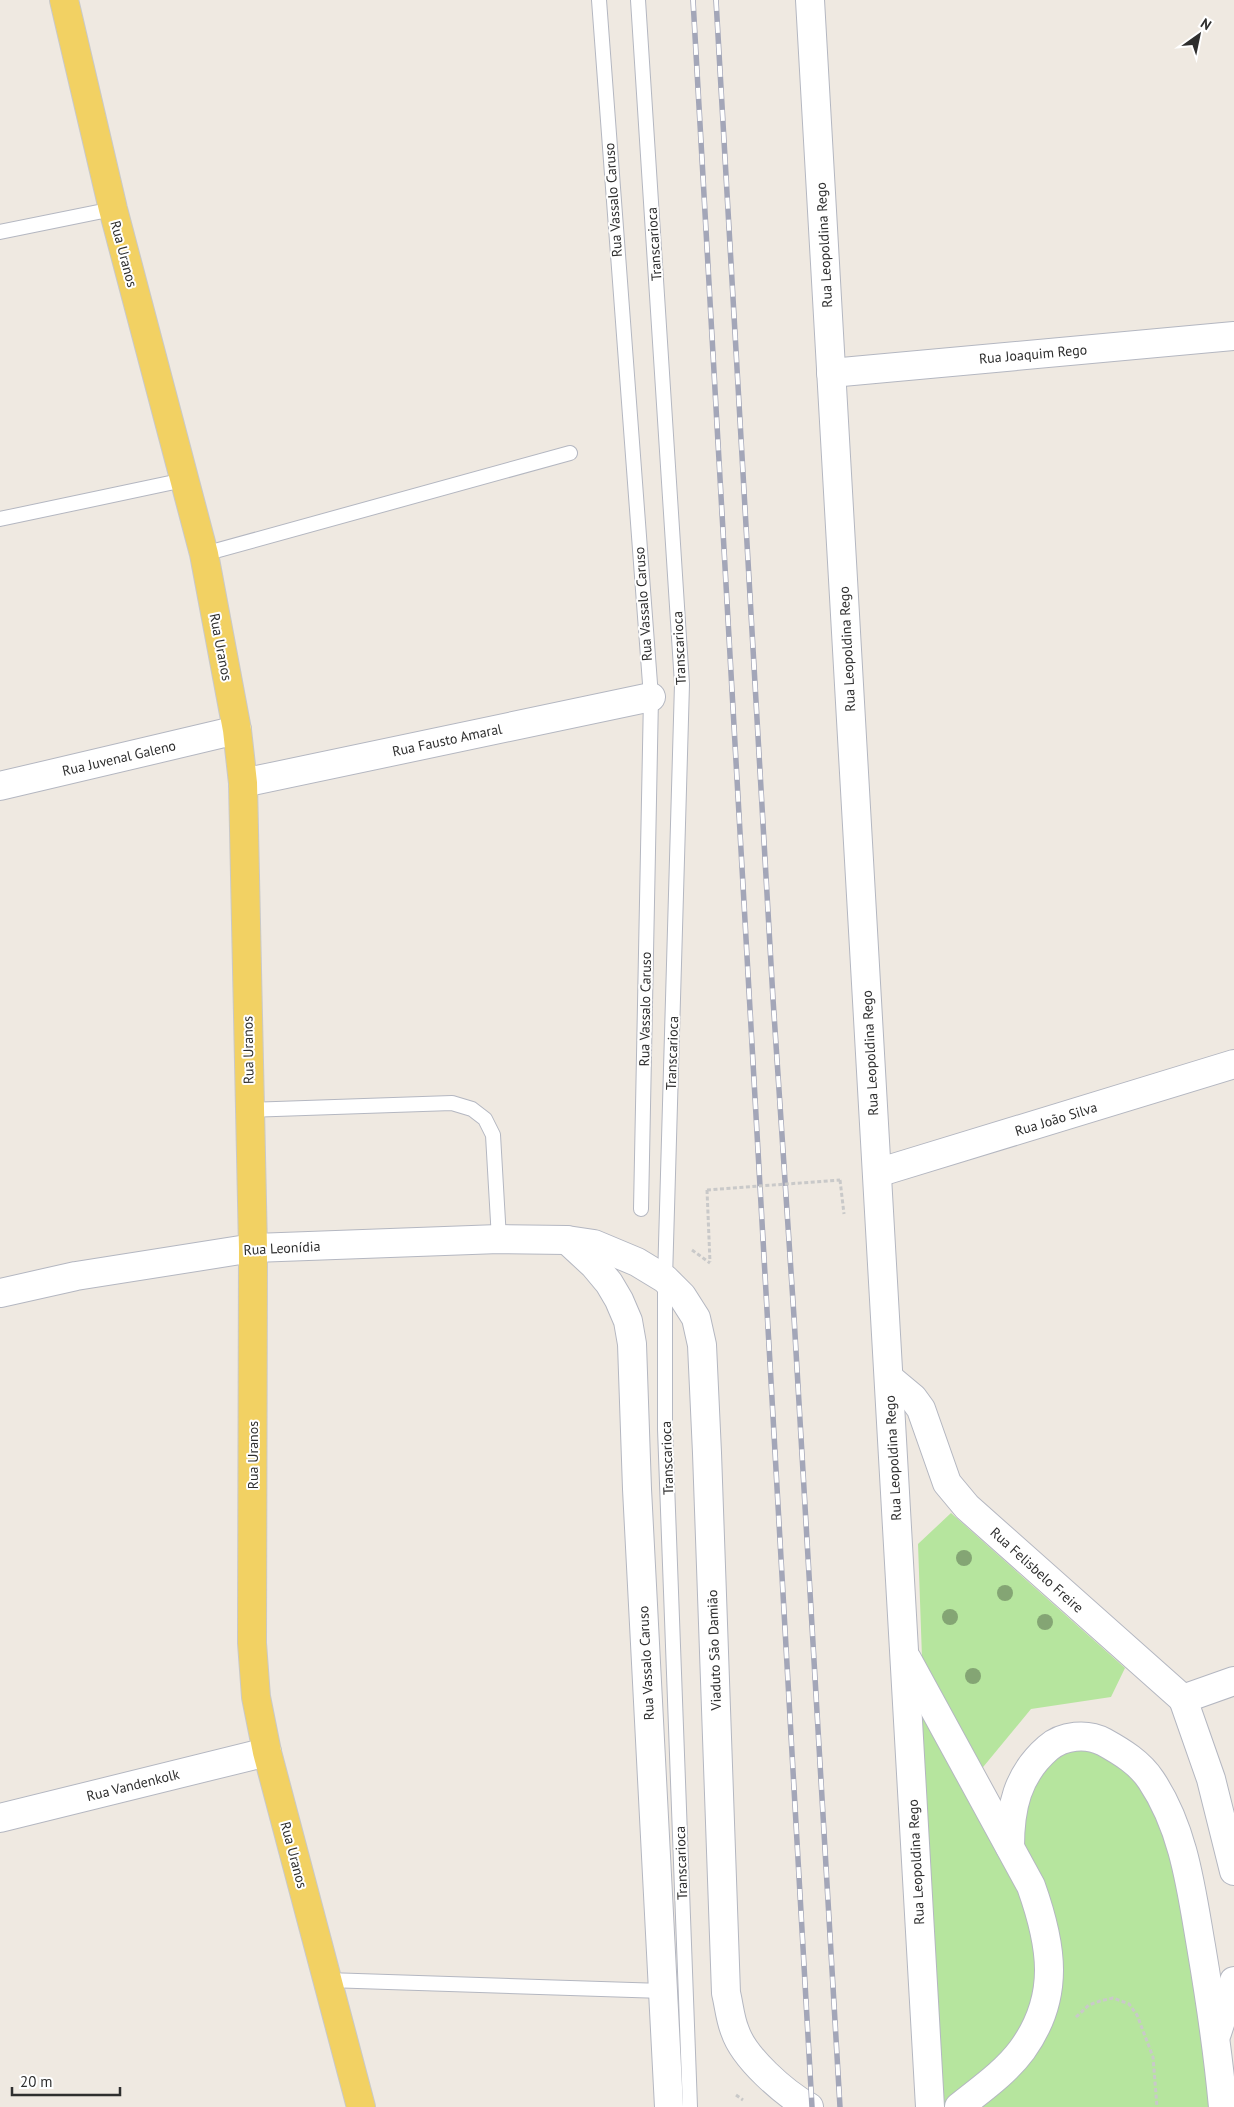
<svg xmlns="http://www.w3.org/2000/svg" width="1234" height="2107" font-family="'PT Sans',sans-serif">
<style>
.green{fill:#b6e59e}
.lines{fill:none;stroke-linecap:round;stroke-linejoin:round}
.lane-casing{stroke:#b4b7c1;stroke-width:16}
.street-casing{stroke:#b4b7c1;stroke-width:30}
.secondary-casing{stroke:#b4b7c1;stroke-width:30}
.primary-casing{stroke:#c9c9c9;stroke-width:30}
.path{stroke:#c9c9c9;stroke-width:3;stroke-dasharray:4 2.5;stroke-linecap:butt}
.lane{stroke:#fff;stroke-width:14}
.street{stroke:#fff;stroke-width:28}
.secondary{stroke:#fff;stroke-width:28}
.primary{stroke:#f2d163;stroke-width:28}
.rail-casing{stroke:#a3a6b8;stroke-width:5.5}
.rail{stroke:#fff;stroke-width:4;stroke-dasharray:11;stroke-linecap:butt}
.path-bridge{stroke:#c9c9c9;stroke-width:3;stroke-dasharray:4 2.5;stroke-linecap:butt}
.tree{fill:#84a574}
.labels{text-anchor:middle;stroke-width:4;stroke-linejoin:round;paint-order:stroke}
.street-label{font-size:14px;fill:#2e2e2e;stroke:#fff}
</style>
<rect width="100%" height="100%" fill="#efe9e1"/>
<g class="green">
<polygon points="951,1513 1125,1668 1111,1697 1031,1709 979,1772 922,1658 918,1544"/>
<polygon points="903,1654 1009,1845 1015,1775 1098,1734 1171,1811 1212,2107 930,2107"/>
</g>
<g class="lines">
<defs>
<g id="lane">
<polyline points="599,0 651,697 641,1209"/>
<polyline points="638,0 682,684 665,1279 665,1429 690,2107"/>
<polyline points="0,232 113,209"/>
<polyline points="0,519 184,480"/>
<polyline points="204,554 570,453"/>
<polyline points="249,1110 452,1103 472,1109 485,1119 493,1135 499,1239"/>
<polyline points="327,1980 663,1991"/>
</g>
<g id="street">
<polyline points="831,373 1234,336"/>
<polyline points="243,783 651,697"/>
<polyline points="0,786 237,730"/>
<polyline points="877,1173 1234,1064"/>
<polyline points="567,1240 594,1265 609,1283 619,1300 628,1321 632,1344 637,1489 669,2107"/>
<polyline points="0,1293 76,1276 253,1248"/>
<polyline points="0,1818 267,1752"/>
</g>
<g id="secondary">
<polyline points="810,0 930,2107"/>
<path d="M253,1248L499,1239L567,1240L594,1244L637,1262L665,1279L682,1296L696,1318L702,1345L707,1453L726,1993C729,2005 730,2019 735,2031C744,2058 784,2093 809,2107"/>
<polyline points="889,1378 913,1398 921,1409 947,1483 967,1507 1183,1699 1234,1681"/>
<path d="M907,1659L1031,1886C1052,1945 1061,1996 1022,2050C1005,2073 980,2090 959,2107"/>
<polyline points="1183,1699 1211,1779 1234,1871"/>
<path d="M1010,1847C1010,1808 1017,1775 1048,1748C1063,1735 1087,1733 1104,1742C1122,1752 1140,1763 1151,1780C1184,1829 1191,1888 1201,1946C1210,1999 1218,2053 1223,2107"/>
<polyline points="1217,2033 1234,1981"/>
</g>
<polyline id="primary" points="64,0 113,209 204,554 237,730 243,783 253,1248 252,1643 256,1697 267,1752 361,2107"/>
</defs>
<use href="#lane" class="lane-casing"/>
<use href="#street" class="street-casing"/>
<use href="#secondary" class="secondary-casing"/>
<use href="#primary" class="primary-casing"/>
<g class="path">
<polyline points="840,1180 844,1214"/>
<polyline points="707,1190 710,1262"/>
<polyline points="692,1250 710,1263"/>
<polyline points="1076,2017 1089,2005 1100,2001 1113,1998 1129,2004 1137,2015 1153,2057 1157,2107"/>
<polyline points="736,2095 743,2100"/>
</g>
<use href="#lane" class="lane"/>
<use href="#street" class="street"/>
<use href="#secondary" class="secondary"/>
<use href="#primary" class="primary"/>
<defs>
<g id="rail">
<polyline points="693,0 812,2107"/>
<polyline points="716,0 773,999 794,1317 840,2107"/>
</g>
</defs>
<use href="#rail" class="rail-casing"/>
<use href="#rail" class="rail"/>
<polyline class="path-bridge" points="707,1190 840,1180"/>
</g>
<g class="tree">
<circle cx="964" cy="1558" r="8"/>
<circle cx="1005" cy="1593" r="8"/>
<circle cx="950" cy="1617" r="8"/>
<circle cx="1045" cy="1622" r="8"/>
<circle cx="973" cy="1676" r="8"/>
</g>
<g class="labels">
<g class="street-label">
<text transform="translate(613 200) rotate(-94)" y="5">Rua Vassalo Caruso</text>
<text transform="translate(654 244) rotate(-94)" y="5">Transcarioca</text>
<text transform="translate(824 245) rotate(-93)" y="5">Rua Leopoldina Rego</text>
<text transform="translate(124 254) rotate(75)" y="5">Rua Uranos</text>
<text transform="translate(1033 354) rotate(-5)" y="5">Rua Joaquim Rego</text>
<text transform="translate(643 604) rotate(-94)" y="5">Rua Vassalo Caruso</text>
<text transform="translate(221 647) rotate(79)" y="5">Rua Uranos</text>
<text transform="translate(679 648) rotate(-93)" y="5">Transcarioca</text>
<text transform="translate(847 649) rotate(-93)" y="5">Rua Leopoldina Rego</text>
<text transform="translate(447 740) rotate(-12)" y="5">Rua Fausto Amaral</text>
<text transform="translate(119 758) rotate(-13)" y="5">Rua Juvenal Galeno</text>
<text transform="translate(645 1009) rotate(-89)" y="5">Rua Vassalo Caruso</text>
<text transform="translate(248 1050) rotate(-91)" y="5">Rua Uranos</text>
<text transform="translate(672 1053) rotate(-88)" y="5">Transcarioca</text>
<text transform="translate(870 1053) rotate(-93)" y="5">Rua Leopoldina Rego</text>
<text transform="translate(1056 1119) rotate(-17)" y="5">Rua João Silva</text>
<text transform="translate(282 1248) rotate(-3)" y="5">Rua Leonídia</text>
<text transform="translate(253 1455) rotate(-90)" y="5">Rua Uranos</text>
<text transform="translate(667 1458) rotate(-92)" y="5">Transcarioca</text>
<text transform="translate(893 1458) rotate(-93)" y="5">Rua Leopoldina Rego</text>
<text transform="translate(1037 1570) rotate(42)" y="5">Rua Felisbelo Freire</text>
<text transform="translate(714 1650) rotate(-92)" y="5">Viaduto São Damião</text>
<text transform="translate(646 1663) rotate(-93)" y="5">Rua Vassalo Caruso</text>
<text transform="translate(133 1785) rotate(-14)" y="5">Rua Vandenkolk</text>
<text transform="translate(294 1855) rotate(75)" y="5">Rua Uranos</text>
<text transform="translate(916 1862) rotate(-93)" y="5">Rua Leopoldina Rego</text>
<text transform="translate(681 1863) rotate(-92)" y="5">Transcarioca</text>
</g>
</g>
<g transform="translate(1199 35) rotate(33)" stroke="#ffffff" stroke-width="4" paint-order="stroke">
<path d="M0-4L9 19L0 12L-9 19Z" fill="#2e2e2e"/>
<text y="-8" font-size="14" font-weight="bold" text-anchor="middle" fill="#2e2e2e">N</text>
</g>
<path d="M12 2087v8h108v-8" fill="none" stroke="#2e2e2e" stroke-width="2.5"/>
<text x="20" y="2087" font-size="15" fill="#2e2e2e" stroke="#ffffff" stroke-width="4" paint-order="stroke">20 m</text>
</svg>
